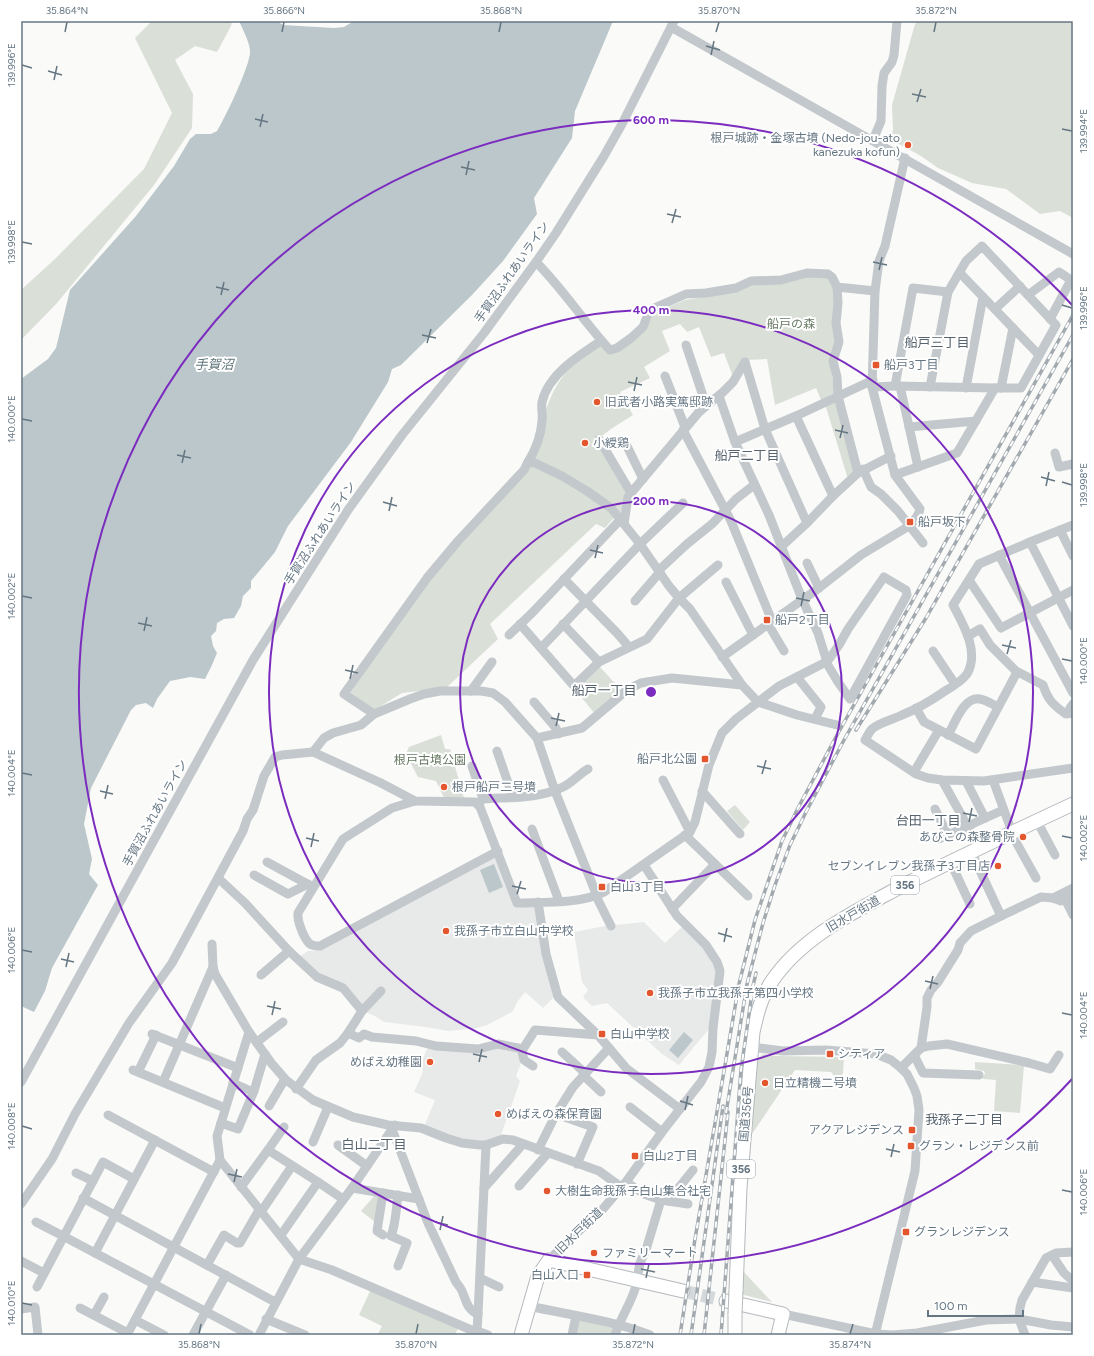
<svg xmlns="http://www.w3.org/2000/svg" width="1094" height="1356" font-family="Figtree,'Noto Sans JP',sans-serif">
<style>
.built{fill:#e8e9e9}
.green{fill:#dadfd7}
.water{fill:#bbc7cb}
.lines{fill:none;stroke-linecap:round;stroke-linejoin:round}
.highway-tunnel{stroke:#d5d9db;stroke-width:13;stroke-dasharray:13 6;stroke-linecap:butt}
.highway-casing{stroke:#b4b9bd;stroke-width:15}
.minor{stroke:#c3c8cc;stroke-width:9}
.highway{stroke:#fff;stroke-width:13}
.rail-casing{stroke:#a2aab0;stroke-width:3.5}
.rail{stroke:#fff;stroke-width:2;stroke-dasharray:6;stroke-linecap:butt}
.highway-bridge-casing{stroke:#b4b9bd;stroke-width:15;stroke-linecap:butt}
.highway-bridge{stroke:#fff;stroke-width:13}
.ticks{fill:none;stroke:#657683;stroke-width:1.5}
.ring{fill:none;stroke:#7b2cbf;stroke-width:2}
.poi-dot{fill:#e4572e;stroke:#fff;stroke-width:1.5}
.labels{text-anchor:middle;stroke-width:4;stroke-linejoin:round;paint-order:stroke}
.shield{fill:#fff;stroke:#939fa8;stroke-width:1}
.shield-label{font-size:11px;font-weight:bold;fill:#657683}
.poi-label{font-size:12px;fill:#657683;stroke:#fff;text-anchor:start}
.street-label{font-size:12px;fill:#657683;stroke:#fff}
.park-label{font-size:12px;fill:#687a64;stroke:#fff}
.neighbourhood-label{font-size:13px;fill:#57646e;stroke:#fff}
.water-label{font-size:13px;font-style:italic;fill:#60757c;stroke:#fff}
.centre{fill:#7b2cbf;stroke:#fff;stroke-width:2}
.ring-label{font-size:12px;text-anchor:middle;font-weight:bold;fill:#7b2cbf;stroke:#fff;stroke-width:4;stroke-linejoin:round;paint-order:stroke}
.neatline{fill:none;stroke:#657683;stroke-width:1.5}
.ticks-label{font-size:10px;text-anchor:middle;fill:#657683}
</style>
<rect width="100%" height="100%" fill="#fafaf8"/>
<g class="built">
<polygon points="497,853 517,905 534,906 554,996 553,998 543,1008 525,992 518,1001 512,1012 487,1025 477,1028 448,1031 426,1027 384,1022 375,1016 365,1012 343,985 318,975 299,957 308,951 318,950"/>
<polygon points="644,922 665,943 683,926 699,942 710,958 716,971 710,1026 708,1030 679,1065 662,1054 607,1003 592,1006 583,997 588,990 582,982 574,932 605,926"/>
<polygon points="428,1046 493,1047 518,1050 521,1063 516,1076 520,1081 500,1138 478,1144 424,1127 435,1100 414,1092 422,1074 423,1070 420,1067"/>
</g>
<g class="green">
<polygon points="152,21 232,21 231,26 217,52 195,46 175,60 193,94 192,128 154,185 57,303 21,340 21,290 55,259 144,169 172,113 135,38"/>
<polygon points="918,21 1073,21 1073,218 1060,211 1040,214 1006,189 972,183 938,168 921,156 890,139 893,130 892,105 915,24"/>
<path d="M807,275L825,276L836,288L837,338L831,366L834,393L821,400L816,388L775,405L767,359L744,360L733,377L724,353L711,357L699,327L687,332L680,324L662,331L670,351L644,367L650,378L620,392L633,415L614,427L596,440L627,494L620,516L534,459C543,421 546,389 577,361C583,355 592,350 600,345L612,353L646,328L654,313L685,300L704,297L752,283Z"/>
<polygon points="837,398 856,472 848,479 825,404"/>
<polygon points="529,465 561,478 609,510 614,518 605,528 596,524 490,624 498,639 446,688 402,693 376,709 374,709 349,695 426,583"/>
<polygon points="599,666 622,691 595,714 574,688"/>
<polygon points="441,735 445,749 450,749 464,798 444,798 436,781 418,777 406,754 409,747"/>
<polygon points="735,805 750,822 743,830 727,811"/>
<polygon points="763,1054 776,1056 844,1057 843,1073 839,1082 831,1072 795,1070 750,1137 755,1061"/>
<polygon points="975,1062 1024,1065 1020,1113 994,1111 996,1080 984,1079 982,1078 985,1074 984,1071 975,1069"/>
<polygon points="375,1195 377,1195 380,1198 375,1222 361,1211"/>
<polygon points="740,1268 772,1302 740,1294"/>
<polygon points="371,1289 458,1328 455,1335 381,1335 378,1334 382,1326 359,1315"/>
<polygon points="580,1320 612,1327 614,1330 612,1335 575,1335 578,1322"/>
</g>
<g class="water">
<path d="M239,21H277L283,25L334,28L344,27L354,21H613L575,111L572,138L534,198L537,214L503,261L472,295L401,365L392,369L388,382L351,442L288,526L275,552L251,581V588L243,596L241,606L234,618L224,619L217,623L216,631L211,636L213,646L217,653L212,665L205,679L190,677L170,681L157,699L153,708L146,703L136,705L131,710L91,788L84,824L92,859L89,874L98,885L52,968L45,991L34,1012L21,1006V379L48,359L56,348L70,290L136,216L174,166L190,139L196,134H211L217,131C225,118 252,62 250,50C249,41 243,30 239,21Z"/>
<polygon points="494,864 503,887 489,893 480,870"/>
<polygon points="684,1032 693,1040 678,1058 669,1050"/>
</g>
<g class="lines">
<polyline class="highway-tunnel" points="683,1291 726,1301"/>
<defs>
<g id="highway">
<path d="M736,1291L740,1188L753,1032C757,1014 761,997 772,981C802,937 854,912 900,887C957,858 1015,831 1073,804"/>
<polyline points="726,1301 783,1314 778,1335"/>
<polyline points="735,1314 735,1335"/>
<polyline points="521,1335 538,1276 549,1260 683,1291"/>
</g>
</defs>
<use href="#highway" class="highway-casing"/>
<g class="minor">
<polyline points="671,27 1073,254"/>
<polyline points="873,140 881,121 882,86 884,73 892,62 894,55 897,21"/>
<path d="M536,262C563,289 584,322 610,350L617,348L631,338L643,327L648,314L652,309L686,294L706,293L736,288L751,281L781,280L807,273L828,274L832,277L837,287L875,291"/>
<polyline points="960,273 1039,355"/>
<polyline points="837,287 838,303 836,323 839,342 833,361 837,377 838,396 858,473"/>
<polyline points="1028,295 1059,272 1071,280 1050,319"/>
<polyline points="995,309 1020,286"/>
<polyline points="686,345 706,405"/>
<polyline points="745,362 765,429 807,523 781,547"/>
<polyline points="665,376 685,427"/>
<polyline points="895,386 995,388"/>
<polyline points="900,386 918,467"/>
<polyline points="872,387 895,386 913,288 948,292 966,261 982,246 1056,325 1021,388 995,388 957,453 895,475"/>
<polyline points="930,387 948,292"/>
<polyline points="966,388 983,297"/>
<polyline points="1001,388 1013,328"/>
<polyline points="719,396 735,442 769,515 802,599 818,633 827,662"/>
<polyline points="796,416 833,496"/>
<polyline points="909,427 976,421"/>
<polyline points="683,430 731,521 772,621"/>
<polyline points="599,439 631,493 699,412 723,392 733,382 745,362"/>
<polyline points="624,440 643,479"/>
<polyline points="735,442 796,416 873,380"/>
<polyline points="1055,453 1059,467 1073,464"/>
<path d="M528,462C536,449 541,436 542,421C543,415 541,408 542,402C548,375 579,355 601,341"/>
<polyline points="863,469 871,487 881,494 898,511 923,543"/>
<polyline points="807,523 833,496 858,473 891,456"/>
<polyline points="624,524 628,497 631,493"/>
<path d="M1073,525L1030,542L979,564L953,605C963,624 980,652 967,674C962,681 952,687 945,691C932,700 917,709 902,715C894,719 878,723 872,729C869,732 867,737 865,740L916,774L928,778L942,780L984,781L1073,768"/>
<polyline points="1060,530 1073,556"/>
<polyline points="1030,542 1073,626"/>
<polyline points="999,555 1073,693"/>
<polyline points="807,563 819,588"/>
<polyline points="659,570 687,544 712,524 736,499 754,485"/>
<polyline points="564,579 617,633 629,647"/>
<polyline points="969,580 1001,628 1073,590"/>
<polyline points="726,582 753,635"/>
<polyline points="679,598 718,565"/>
<polyline points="635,601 660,572"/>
<polyline points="520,624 574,686 599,662 647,639 679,598"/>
<polyline points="563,624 599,662"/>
<polyline points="768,624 784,651"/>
<polyline points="509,635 532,613 620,520"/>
<path d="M968,636L980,629L990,645L1016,671L1043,685C1048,700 1053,705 1066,714L1073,713"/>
<polyline points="541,648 640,544 683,503"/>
<polyline points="933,651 955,684"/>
<path d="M722,657L819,588L861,555L909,526C914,521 919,516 920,509L895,475L872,387L875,291L879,261L885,246L905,158"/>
<polyline points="797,677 821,707 815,719"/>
<polyline points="471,691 492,662"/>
<polyline points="534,702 556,728 558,734"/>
<polyline points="1073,704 1070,708 1073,712"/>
<polyline points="916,708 924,722 976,749 1017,672"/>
<polyline points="374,714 344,694 427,578 458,541 524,470 528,462 535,463 562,476 587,491 611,508 640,544 669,586 679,598 690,609 742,685 758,702 797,715 837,725"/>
<path d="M948,735C955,723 964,696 980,699C986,700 992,704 998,707"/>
<polyline points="537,738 555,791 597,896"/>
<polyline points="497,751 513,797"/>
<polyline points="313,752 324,738 333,733 361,725 374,714 410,699 424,694 440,691 481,691 493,693 505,702 537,738 582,728 627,690 641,683 672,678 742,685"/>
<polyline points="472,766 483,799"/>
<polyline points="914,772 939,730"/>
<polyline points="663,780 690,832"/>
<polyline points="942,780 979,847"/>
<polyline points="993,780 1012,832"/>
<polyline points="966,781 985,818"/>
<polyline points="702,791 740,834"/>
<path d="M415,801L392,808L343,839L298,913C297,921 304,939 310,944C313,946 316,946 320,946L498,851"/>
<path d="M478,804L483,799C509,797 539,799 563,787C572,783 579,774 588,769"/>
<polyline points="935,809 948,835"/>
<polyline points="1037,821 1055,855"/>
<polyline points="532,829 559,901"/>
<polyline points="1011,833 1036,878"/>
<polyline points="685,835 748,896"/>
<polyline points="939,839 1003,810"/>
<polyline points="950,861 970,904"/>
<polyline points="267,862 311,886"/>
<polyline points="254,875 288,894 308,884"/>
<polyline points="218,878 245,903 289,951 317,977 343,988 362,1011"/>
<polyline points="1073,888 1053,898 1061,901 1073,895"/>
<polyline points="596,896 611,926"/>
<polyline points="1065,899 1073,915"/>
<polyline points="538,902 546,954 558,997 598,1035 626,1068 680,1109"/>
<polyline points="672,909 715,864"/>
<polyline points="1001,916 1041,897 1053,898"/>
<polyline points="212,944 213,967 215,974 249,1032 272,1064 286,1080 313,1100 353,1117 388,1125 421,1128 446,1138 462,1143 480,1145 486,1145 503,1139 513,1140 599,1171 621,1187"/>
<polyline points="261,975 289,951"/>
<polyline points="249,1032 217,1136 220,1160 299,1259 332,1270 469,1329 477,1331"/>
<polyline points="348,1033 359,1038 364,1034 372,1037 416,1041 436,1046 478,1049 498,1044 523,1049 535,1030 598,1035"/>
<polyline points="152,1034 238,1068"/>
<polyline points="257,1042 283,1022"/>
<polyline points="751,1047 783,1051 826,1050 876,1054 891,1060 901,1068 907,1074 914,1088 917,1096 919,1110 915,1171 875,1335"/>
<polyline points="921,1048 929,1046 947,1044 1029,1063 1050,1069 1059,1055"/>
<polyline points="523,1049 522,1052 524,1060 533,1066"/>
<polyline points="562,1052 585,1073"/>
<polyline points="914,1055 923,1073 979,1075"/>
<polyline points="901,1068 921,1048 927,1007 927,998 931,990 938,982 958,950 960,943 971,931 1001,916 971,851"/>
<polyline points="133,1070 225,1108"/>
<polyline points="138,1072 156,1035"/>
<polyline points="583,1075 601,1092"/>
<polyline points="21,1082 253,660 348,510 402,435 484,333 536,262 556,233 604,156 622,124 674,21"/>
<polyline points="163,1082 213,967"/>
<polyline points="233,1083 253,1092"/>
<polyline points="296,1089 316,1060 340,1043 348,1033 362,1011 381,991"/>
<polyline points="269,1106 285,1079"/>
<polyline points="630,1107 662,1132"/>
<polyline points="556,1114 593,1127 577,1164"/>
<polyline points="108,1115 214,1172"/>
<polyline points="221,1123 238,1129 254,1091 265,1054"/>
<path d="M392,1129L428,1223L456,1282C458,1285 461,1288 462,1291C466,1300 467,1310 478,1314L477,1331L488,1335"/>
<polyline points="313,1142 328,1107"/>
<polyline points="338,1145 367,1166"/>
<polyline points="268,1150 284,1127"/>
<polyline points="538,1150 556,1114 573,1087 609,1048"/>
<polyline points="76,1173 93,1181"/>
<polyline points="318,1182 343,1199"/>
<polyline points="626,1182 644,1194 661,1200 688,1204"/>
<polyline points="519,1186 548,1153"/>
<polyline points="241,1187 268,1150 318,1182 281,1235"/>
<polyline points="352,1188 419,1199"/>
<polyline points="484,1188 523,1144"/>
<polyline points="383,1193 377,1231 383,1235"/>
<polyline points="83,1198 275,1302"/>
<polyline points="668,1201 693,1170"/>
<path d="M21,1204L52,1159L75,1114L129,1023L172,963L243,831L247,819L253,810L264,776L275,757L282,755L313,752L381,783L415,801L475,802L480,807L517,903C544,902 581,904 604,892L690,832L695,822L709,765L722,733L736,719L779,686L826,662H827L839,645L848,629L884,577L906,590L907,595L850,699L838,682L826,662"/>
<polyline points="261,1212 292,1166"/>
<polyline points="36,1222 63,1236 250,1335"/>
<polyline points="95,1253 155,1140"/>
<polyline points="1052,1255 1064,1273 1073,1281"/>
<polyline points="549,1260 567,1242 602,1210 626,1182 662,1132 701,1082 709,1067 712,1052 713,1028 720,971 717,962 706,945 677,916 644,865"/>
<polyline points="21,1261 44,1273"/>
<polyline points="207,1265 224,1235 237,1243 240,1243 259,1210"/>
<path d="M398,1266L407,1243L391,1236C396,1224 396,1209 398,1195"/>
<polyline points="480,1278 499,1287"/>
<polyline points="1032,1282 1073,1288"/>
<polyline points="37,1287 103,1162 134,1179"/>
<path d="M529,1306C569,1315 611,1320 650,1335"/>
<polyline points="80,1308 128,1333"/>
<polyline points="21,1309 35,1307 38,1335"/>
<polyline points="478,1314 486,1145"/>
<polyline points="783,1314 876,1334 893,1335 917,1333 986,1320 1019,1319 1051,1325 1073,1327"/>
<polyline points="94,1315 104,1297"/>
<polyline points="266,1319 305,1335"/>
<polyline points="135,1320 164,1335"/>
<polyline points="127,1335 220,1160"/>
<polyline points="193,1335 226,1275"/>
<polyline points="259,1335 299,1259 352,1188 395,1125"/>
<polyline points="572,1335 576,1316"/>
<path d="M615,1335C620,1319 630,1305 635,1289C639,1277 637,1263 645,1253L661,1200"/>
<polyline points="1025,1335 1019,1319 1020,1308 1022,1300 1046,1258 1056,1253 1073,1252"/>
</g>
<use href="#highway" class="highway"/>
<defs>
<g id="rail">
<polyline points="856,730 926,618 1073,359"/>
<polyline points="726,1113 747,984 763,923 775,885 790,845 806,812 844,740 1073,335"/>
<polyline points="680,1335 695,1239 739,984 755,920 782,841 798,808 837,735 1073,315"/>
<polyline points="691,1335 723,1106"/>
<polyline points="704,1335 728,1112"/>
<polyline points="721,1335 741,1070 753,986 756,973"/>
</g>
</defs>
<use href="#rail" class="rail-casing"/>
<use href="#rail" class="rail"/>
<defs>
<polyline id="highway-bridge" points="735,1314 736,1291"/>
</defs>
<use href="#highway-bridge" class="highway-bridge-casing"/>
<use href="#highway-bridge" class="highway-bridge"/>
</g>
<path class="ticks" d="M65,32L67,22M282,32L284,22M499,32L501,22M716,32L719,22M934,32L936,22M706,46L720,50M711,55L714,41M22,65L32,68M48,71L62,75M54,80L57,66M912,94L926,97M917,102L921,89M255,119L268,122M260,127L263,114M1062,129L1072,131M461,167L475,170M466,175L469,161M667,214L681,217M672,223L676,209M22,242L32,244M873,262L887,265M879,270L882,257M216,287L229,290M221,295L224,282M1062,305L1072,308M422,335L436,338M427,343L431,329M628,382L642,385M634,391L637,377M22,419L32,421M835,430L848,433M840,438L843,425M177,455L191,458M182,463L185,450M1041,477L1055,481M1062,482L1072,485M1046,486L1049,472M383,502L397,506M389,511L392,497M590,550L603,553M595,558L598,545M22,596L32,598M796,598L810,601M801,606L804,592M138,623L152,626M144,631L147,617M1002,645L1016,648M1007,654L1011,640M1062,659L1072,661M345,670L358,673M350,679L353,665M551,718L565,721M556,726L559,713M757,766L771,769M22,773L32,775M762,774L766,760M100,791L113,794M105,799L108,785M963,813L977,816M969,822L972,808M1062,836L1072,838M306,838L319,841M311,847L314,833M512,886L526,889M517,894L521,881M718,933L732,937M724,942L727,928M22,950L32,952M61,959L74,962M66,967L69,953M925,981L938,984M930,989L933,976M267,1006L281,1009M1062,1013L1072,1015M272,1015L275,1001M473,1054L487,1057M479,1062L482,1049M680,1101L693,1105M685,1110L688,1096M22,1126L32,1129M886,1149L900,1152M891,1157L894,1144M228,1174L242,1177M234,1182L237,1169M1062,1190L1072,1192M435,1222L448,1225M440,1230L443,1216M641,1269L655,1272M646,1278L649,1264M22,1303L32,1305M199,1334L201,1324M416,1334L418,1324M633,1334L635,1324M850,1334L853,1324"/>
<g class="ring">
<circle cx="651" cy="692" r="191"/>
<circle cx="651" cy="692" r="382"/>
<path d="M1073 1078A572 572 0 1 1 1073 306"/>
</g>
<g class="poi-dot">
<circle cx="908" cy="145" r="4"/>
<rect x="872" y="361" width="8" height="8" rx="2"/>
<circle cx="597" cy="402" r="4"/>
<circle cx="585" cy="443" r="4"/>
<rect x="906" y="518" width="8" height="8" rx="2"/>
<rect x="763" y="616" width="8" height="8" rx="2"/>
<rect x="701" y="755" width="8" height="8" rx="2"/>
<circle cx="444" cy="787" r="4"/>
<circle cx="1023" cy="837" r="4"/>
<circle cx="998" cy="866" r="4"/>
<rect x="598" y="883" width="8" height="8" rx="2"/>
<circle cx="446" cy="931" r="4"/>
<circle cx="650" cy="993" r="4"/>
<rect x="598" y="1030" width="8" height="8" rx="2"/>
<rect x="826" y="1050" width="8" height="8" rx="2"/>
<circle cx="430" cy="1062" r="4"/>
<circle cx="765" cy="1083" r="4"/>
<circle cx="498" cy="1114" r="4"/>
<rect x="908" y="1126" width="8" height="8" rx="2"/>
<rect x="907" y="1142" width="8" height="8" rx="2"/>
<rect x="631" y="1152" width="8" height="8" rx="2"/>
<circle cx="547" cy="1191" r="4"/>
<rect x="902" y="1228" width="8" height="8" rx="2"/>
<circle cx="594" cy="1253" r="4"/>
<rect x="583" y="1271" width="8" height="8" rx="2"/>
</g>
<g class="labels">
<g class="shield">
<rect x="891" y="876" width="28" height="18" rx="3"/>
<rect x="727" y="1160" width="28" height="18" rx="3"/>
</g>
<g class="shield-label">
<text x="905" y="889">356</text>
<text x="741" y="1173">356</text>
</g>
<g class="poi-label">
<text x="900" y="142" text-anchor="end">根戸城跡・金塚古墳 (Nedo-jou-ato<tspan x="900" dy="14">kanezuka kofun)</tspan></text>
<text x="884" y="369">船戸3丁目</text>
<text x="605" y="406">旧武者小路実篤邸跡</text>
<text x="593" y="447">小綬鶏</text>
<text x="918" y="526">船戸坂下</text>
<text x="775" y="624">船戸2丁目</text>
<text x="697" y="763" text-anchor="end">船戸北公園</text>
<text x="452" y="791">根戸船戸二号墳</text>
<text x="1015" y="841" text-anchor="end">あびこの森整骨院</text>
<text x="990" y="870" text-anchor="end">セブンイレブン我孫子3丁目店</text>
<text x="610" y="891">白山3丁目</text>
<text x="454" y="935">我孫子市立白山中学校</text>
<text x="658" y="997">我孫子市立我孫子第四小学校</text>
<text x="610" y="1038">白山中学校</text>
<text x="838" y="1058">シティア</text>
<text x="422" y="1066" text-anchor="end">めばえ幼稚園</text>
<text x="773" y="1087">日立精機二号墳</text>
<text x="506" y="1118">めばえの森保育園</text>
<text x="904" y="1134" text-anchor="end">アクアレジデンス</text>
<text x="919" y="1150">グラン・レジデンス前</text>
<text x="643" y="1160">白山2丁目</text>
<text x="555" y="1195">大樹生命我孫子白山集合社宅</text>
<text x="914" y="1236">グランレジデンス</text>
<text x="602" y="1257">ファミリーマート</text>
<text x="579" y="1279" text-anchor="end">白山入口</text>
</g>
<g class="street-label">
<text transform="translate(512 272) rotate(-55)" y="4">手賀沼ふれあいライン</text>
<text transform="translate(320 533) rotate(-57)" y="4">手賀沼ふれあいライン</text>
<text transform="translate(155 813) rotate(-61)" y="4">手賀沼ふれあいライン</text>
<text transform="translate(853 914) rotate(-30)" y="4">旧水戸街道</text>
<text transform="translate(746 1114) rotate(-85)" y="4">国道356号</text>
<text transform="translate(579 1231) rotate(-44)" y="4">旧水戸街道</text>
</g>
<g class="park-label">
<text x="791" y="328">船戸の森</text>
<text x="430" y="764">根戸古墳公園</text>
</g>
<g class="neighbourhood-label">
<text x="937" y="347">船戸三丁目</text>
<text x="747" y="460">船戸二丁目</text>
<text x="604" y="695">船戸一丁目</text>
<text x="928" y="825">台田一丁目</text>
<text x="964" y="1124">我孫子二丁目</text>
<text x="374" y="1149">白山二丁目</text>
</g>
<g class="water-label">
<text x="214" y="369">手賀沼</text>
</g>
</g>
<circle cx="651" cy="692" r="6" class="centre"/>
<g class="ring-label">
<text x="651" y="124">600 m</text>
<text x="651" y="314">400 m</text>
<text x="651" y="505">200 m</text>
</g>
<rect width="1094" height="1356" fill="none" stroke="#ffffff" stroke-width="44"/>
<path d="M928 1310v6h95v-6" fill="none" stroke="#657683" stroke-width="2"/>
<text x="934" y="1310" font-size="12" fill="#657683" stroke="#ffffff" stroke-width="3" paint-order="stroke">100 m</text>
<rect x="22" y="22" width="1050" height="1312" class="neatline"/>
<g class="ticks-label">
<text x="67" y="14">35.864°N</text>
<text x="284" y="14">35.866°N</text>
<text x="501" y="14">35.868°N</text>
<text x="719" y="14">35.870°N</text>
<text x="936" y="14">35.872°N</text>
<text transform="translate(11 65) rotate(-90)" y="4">139.996°E</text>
<text transform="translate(1083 131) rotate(-90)" y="4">139.994°E</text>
<text transform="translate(11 242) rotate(-90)" y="4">139.998°E</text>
<text transform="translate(1083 308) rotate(-90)" y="4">139.996°E</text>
<text transform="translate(11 419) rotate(-90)" y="4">140.000°E</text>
<text transform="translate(1083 485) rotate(-90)" y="4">139.998°E</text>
<text transform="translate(11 596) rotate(-90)" y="4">140.002°E</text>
<text transform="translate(1083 661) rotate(-90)" y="4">140.000°E</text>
<text transform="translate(11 773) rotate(-90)" y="4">140.004°E</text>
<text transform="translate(1083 838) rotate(-90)" y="4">140.002°E</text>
<text transform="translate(11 950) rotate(-90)" y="4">140.006°E</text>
<text transform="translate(1083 1015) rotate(-90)" y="4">140.004°E</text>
<text transform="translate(11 1126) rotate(-90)" y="4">140.008°E</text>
<text transform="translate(1083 1192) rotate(-90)" y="4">140.006°E</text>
<text transform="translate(11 1303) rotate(-90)" y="4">140.010°E</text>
<text x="199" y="1348">35.868°N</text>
<text x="416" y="1348">35.870°N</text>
<text x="633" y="1348">35.872°N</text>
<text x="850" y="1348">35.874°N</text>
</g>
</svg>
